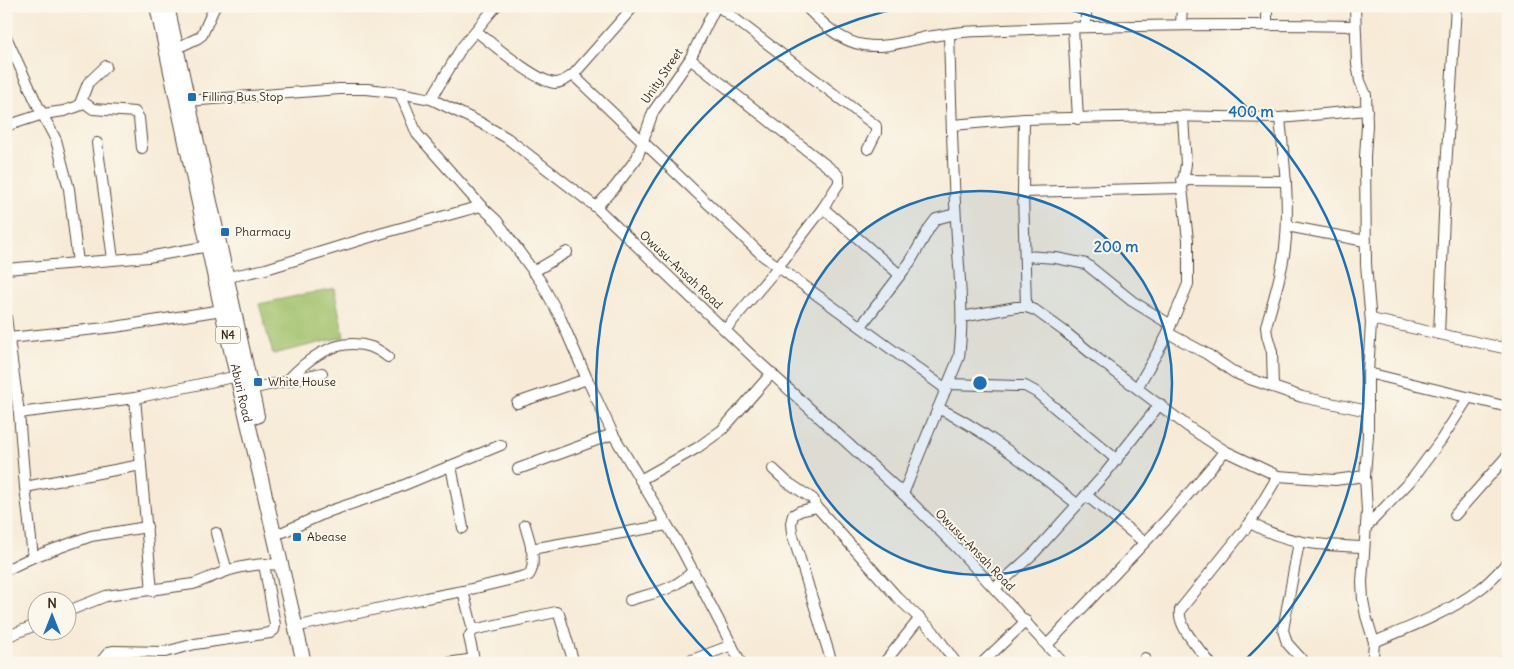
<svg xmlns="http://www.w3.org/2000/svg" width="1514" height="669" font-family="Delius,sans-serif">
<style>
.green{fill:#9ebf68;stroke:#6c7443}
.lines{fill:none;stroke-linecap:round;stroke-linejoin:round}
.minor-casing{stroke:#57473a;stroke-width:12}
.highway-casing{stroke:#57473a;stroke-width:16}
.minor{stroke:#fff;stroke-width:10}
.highway{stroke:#fff;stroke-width:14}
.ring{fill:none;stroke:#1f6fb2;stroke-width:2.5}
.poi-dot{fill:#1f6fb2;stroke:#fbf7ec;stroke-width:2}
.labels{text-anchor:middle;stroke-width:4;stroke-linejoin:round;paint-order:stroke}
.shield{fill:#fbf7ec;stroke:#75685c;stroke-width:1}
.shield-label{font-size:11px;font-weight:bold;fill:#3b2a1e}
.street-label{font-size:12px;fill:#3b2a1e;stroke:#fbf7ec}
.poi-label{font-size:12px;fill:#3b2a1e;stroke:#fbf7ec;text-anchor:start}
.centre{fill:#1f6fb2;stroke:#fbf7ec;stroke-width:2.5}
.ring-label{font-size:15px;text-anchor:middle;font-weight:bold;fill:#1f6fb2;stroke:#fbf7ec;stroke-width:4;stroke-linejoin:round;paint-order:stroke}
</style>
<rect width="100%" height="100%" fill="#fbf7ec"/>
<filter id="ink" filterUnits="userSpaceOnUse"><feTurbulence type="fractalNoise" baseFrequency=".02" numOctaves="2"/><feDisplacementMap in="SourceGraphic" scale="10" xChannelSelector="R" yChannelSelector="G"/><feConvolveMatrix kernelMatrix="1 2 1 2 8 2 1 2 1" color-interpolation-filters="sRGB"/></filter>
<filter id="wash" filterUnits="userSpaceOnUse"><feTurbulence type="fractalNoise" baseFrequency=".0096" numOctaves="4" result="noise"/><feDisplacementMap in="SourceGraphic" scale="20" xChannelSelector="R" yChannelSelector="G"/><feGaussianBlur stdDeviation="1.12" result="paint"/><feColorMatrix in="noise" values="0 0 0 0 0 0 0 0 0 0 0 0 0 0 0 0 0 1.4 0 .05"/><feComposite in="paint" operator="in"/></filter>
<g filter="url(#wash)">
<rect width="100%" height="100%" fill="#f7ebd7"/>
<polygon class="green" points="334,288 344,337 273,354 259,304"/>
</g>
<g filter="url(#ink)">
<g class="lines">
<defs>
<g id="minor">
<polyline points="718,6 876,126 876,133 868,149"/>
<path d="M805,6C821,22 840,42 864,45C885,49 906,41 927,37C945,34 965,31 983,31C1107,25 1231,24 1354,26"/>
<polyline points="1355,6 1357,64 1360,81 1366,95 1367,125 1365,157 1366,264 1371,323 1368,373 1368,435 1365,476 1367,511 1362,582 1363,600 1366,616 1374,642 1373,656 1370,663"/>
<polyline points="1181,25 1182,6"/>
<polyline points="1267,25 1267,6"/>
<polyline points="1073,27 1078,119"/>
<polyline points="1086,27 1086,6"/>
<path d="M476,31C493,44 535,81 555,83C562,83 568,78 573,75L634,6"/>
<polyline points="6,37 38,106 56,140 69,189 78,263"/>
<polyline points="177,48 198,38 202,35 215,6"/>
<polyline points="690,59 836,173 839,177 839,183 823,208 778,267 725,330"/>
<polyline points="573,75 762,255 946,389"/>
<polyline points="400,93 417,134 481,206 497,221 541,282 560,317 587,379 613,434 682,550 741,663"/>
<polyline points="431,99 462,47 496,6"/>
<polyline points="82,101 93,109 135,112 139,118 142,148"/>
<polyline points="188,101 339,89 367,89 400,93 431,99 481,123 507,138 596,207 750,354 903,494 958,549 1063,663"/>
<polyline points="1024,119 1023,192 1026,307"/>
<polyline points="952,125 1024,119 1164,116 1280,118 1367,110"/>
<polyline points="6,126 43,114 64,111 79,106 88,83 106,66"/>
<polyline points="97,143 113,259"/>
<polyline points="1182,180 1286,181"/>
<polyline points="1023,192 1182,188 1186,164 1183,117"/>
<polyline points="596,207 615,187 637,158 653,112 690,59 716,6"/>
<polyline points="823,208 900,275"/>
<polyline points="1287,226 1365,241"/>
<polyline points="1025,256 1056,258 1086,264 1132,301 1171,325"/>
<polyline points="6,269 148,257 209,246"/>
<polyline points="533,272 567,252"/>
<polyline points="228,277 266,269 383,233 481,206"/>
<polyline points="6,317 19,413 25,487 33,557"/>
<polyline points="962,317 1016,307 1026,307 1035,310 1064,331 1098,359 1190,428 1225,451 1278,476 1335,480 1365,476"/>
<polyline points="1371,319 1508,349"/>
<polyline points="861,326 910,262 930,227 936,219 955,214"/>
<polyline points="1168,333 1207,354 1235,373 1247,378 1302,397 1368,411"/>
<polyline points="1439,334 1446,169 1456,6"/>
<polyline points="9,338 115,327 228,309"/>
<polyline points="1506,349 1508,332"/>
<polyline points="1368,373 1508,407"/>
<path d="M287,381C308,358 338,336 371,347C377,349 383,353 388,357"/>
<polyline points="948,384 1018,386 1025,386 1036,392 1117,460"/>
<path d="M1273,387L1272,352L1267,335L1266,326C1273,301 1282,274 1285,248C1290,205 1284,161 1280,118"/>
<polyline points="1137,388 1165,339 1188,284 1188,240 1182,188"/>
<polyline points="251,389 322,373"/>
<polyline points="135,398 152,591"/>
<polyline points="517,403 587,379"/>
<path d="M938,408C989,432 1033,470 1077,504"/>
<polyline points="19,413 135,398 238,376"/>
<polyline points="451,466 463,528"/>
<polyline points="518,469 613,434"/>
<polyline points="773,469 787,482 813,499 817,507 897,597 933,631 956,663"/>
<polyline points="640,480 697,448 722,430 772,373"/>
<polyline points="25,487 141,465"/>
<path d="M903,494L959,357C965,311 958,266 956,220C952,158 951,96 949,34"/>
<polyline points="1086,495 1144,542"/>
<polyline points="817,507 800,511 793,515 791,523 792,533 832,663"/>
<polyline points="1455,515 1508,455"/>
<path d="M1250,523C1290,545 1320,545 1364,547"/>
<polyline points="1367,526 1413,478 1441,440 1468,398"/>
<polyline points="283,532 330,511 392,490 501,445"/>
<polyline points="216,533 227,571"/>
<polyline points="1299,542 1283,630 1287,643 1305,663"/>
<polyline points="531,549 667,525"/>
<polyline points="6,570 33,557 91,536 147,527"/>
<polyline points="995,588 1035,552 1104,475 1160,404"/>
<path d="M463,591L529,575C538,561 529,540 525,525"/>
<path d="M630,600C657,592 672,591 693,571"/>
<path d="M68,611L106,596L193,584C203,581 210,577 219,574C240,565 260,563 282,565"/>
<polyline points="304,625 426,598 463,591 473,630"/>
<polyline points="6,637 38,624"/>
<path d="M1374,642C1411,627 1449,612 1480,589C1491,581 1499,571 1508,562"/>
<polyline points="1047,645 1166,520 1225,451"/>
<polyline points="474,659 469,637 473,630 556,612 559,614 574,663"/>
<polyline points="100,663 109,652 114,651 165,652 195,644 270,633 274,630 275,625 264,564"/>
<polyline points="448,663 474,659 475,663"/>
<polyline points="684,663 732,645"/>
<polyline points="884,663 920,618"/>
<polyline points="982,663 1026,621"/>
<polyline points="1142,663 1145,658"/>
<path d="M1210,663C1200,649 1177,627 1180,610L1250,523L1278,476"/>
<polyline points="1502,663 1508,657"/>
</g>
<g id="highway">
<path id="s1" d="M157,6L222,311L304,663"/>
<polyline points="167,6 257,416"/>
</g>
</defs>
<use href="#minor" class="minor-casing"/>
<use href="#highway" class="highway-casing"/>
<use href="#minor" class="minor"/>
<use href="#highway" class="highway"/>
</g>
</g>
<circle cx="980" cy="383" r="192" fill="#1f6fb2" fill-opacity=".12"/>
<g class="ring">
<circle cx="980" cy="383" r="192"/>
<path d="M716 661A383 383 0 0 1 910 6M1050 6A383 383 0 0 1 1244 661"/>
</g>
<g class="poi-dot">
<rect x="187" y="92" width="10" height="10" rx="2.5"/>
<rect x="220" y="227" width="10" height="10" rx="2.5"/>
<rect x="253" y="377" width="10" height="10" rx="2.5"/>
<rect x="292" y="532" width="10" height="10" rx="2.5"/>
</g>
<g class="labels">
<rect class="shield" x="215.5" y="326.5" width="25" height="17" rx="4"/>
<g class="shield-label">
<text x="228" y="339">N4</text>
</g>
<g class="street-label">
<text transform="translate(662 76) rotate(-56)" y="4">Unity Street</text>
<text transform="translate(681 270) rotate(43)" y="4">Owusu-Ansah Road</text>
<text dy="4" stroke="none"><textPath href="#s1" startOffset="396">Aburi Road</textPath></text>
<text transform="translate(975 550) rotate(46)" y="4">Owusu-Ansah Road</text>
</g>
<g class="poi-label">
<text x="202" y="101">Filling Bus Stop</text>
<text x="235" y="236">Pharmacy</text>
<text x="268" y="386">White House</text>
<text x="307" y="541">Abease</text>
</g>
</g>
<circle cx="980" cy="383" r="8" class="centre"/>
<g class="ring-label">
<text x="1251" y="117">400 m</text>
<text x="1116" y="252">200 m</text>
</g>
<rect width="1514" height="669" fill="none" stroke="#fbf7ec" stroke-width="25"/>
<g transform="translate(52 616)"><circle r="24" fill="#fbf7ec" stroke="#aea59a"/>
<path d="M0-4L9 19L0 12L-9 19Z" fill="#1f6fb2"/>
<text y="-8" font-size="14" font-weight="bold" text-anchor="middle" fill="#3b2a1e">N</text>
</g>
</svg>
